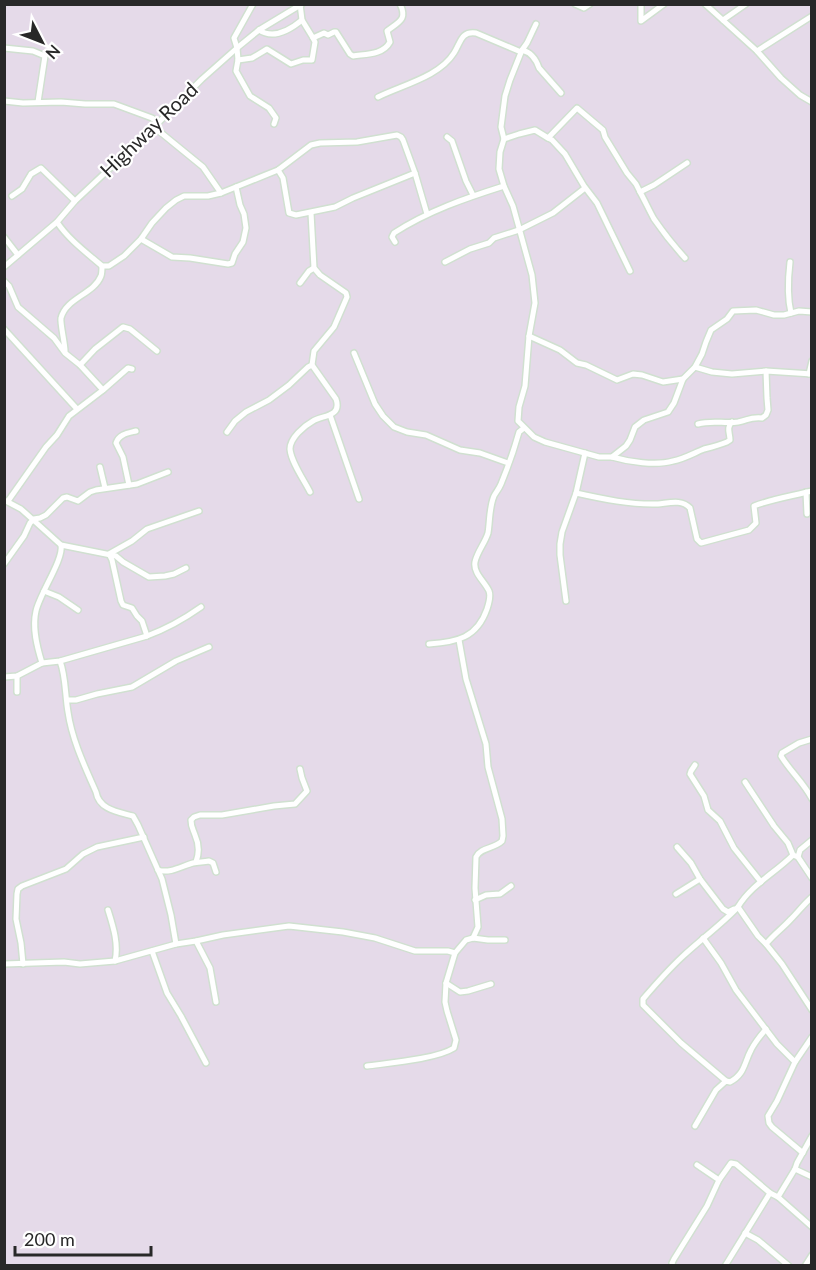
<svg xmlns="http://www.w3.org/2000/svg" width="816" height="1270" font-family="Lato,sans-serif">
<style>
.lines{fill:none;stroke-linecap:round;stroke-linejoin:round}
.minor-casing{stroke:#d0e0d0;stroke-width:8}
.minor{stroke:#fff;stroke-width:5}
.labels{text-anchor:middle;stroke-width:4.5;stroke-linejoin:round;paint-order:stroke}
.street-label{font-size:20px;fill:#282828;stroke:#fff}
</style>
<rect width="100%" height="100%" fill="#e5dae9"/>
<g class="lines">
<defs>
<g id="minor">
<polyline points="253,4 234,38 237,48 238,60 236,71 250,96 269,108 276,118 274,124"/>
<path d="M300,4L302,20L313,38L324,33L328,35L334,32H336L350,54L353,56C366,54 383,55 390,42L387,31C398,22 408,20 400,4"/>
<polyline points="575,4 584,8 590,4"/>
<polyline points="641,4 641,21 664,4"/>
<polyline points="705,4 757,51 781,78 800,95 812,102"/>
<polyline points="723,20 746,4"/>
<polyline points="536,24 527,43 522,50 510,80 505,96 501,127 504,139 500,152 499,169 504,186 513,206 532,275 535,303 529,336 525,386 519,407 518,421 534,437 545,442 599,457 612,457 626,446 630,440 635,427 644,420 668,412 674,403 683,379 695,367 702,354 706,342 711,330 727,319 733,311 756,310 774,315 784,315 799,311 812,312"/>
<path d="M259,30C274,40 290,30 302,20"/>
<polyline points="4,48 33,51 45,56 38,102"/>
<path d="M522,50C530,52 536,59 539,68L561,93"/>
<polyline points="757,51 812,16"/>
<polyline points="238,60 252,58 267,49 291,64 303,60 312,60 315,42 313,38"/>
<path d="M378,97C402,85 439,77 454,53C461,42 461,31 476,33L521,52"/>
<polyline points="4,101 23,103 61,102 85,104 114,104 152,118 156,121 154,127 203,167 221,193 278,170 311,145 320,143 357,142 397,135 401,137 403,140 415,173 427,214"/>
<polyline points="447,137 452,141 466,181 473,195"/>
<polyline points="548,138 552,140 565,154 584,186 597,203 630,271"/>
<polyline points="504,139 519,134 535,130 548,138 577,108 603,130 605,137 627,173 636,184 640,192 654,185 687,163"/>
<polyline points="278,170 283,178 289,213 296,215 335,207 353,198 415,173"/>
<path d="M640,192C645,201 649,210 654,219C663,232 674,246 685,258"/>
<polyline points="12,196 22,189 31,174 41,168 75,201"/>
<path d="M57,222C68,239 87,253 102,266H109L124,256L141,239L152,223L166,208L176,200L184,196H208L221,193"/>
<polyline points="4,237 18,255"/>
<polyline points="141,239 172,257 190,258 228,264 232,263 235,254 243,242 246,228 244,214 240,205 236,187"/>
<path d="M395,242L392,237L394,233C428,211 466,198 504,186"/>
<polyline points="445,262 470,249 489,243 494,238 519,230 553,213 585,188"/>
<path d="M790,262C788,279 787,296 791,313"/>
<polyline points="4,267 57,222 75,201 154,127 202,79 237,48 259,30 302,4"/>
<polyline points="4,281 9,286 18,307 54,338 65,353 80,365 103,390"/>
<polyline points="300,283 309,271 314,268"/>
<polyline points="4,329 77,409"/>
<polyline points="529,336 560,350 577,363 586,365 615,379 617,380 633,374 642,375 663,382 683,379"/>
<path d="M65,351C65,344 60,323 61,318C66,298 94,294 101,276C102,273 102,270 102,266"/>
<polyline points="354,353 375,404 383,416 394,427 407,432 426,435 460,450 480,453 508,463"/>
<polyline points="80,365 95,349 123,327 130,329 157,351"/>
<polyline points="695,367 712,372 732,374 766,371 812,374"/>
<polyline points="809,374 812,361"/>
<polyline points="330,415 359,499"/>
<path d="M698,424C712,420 725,424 738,422C749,420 749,417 762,418L766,415L768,410L767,398L766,371"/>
<polyline points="227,432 235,421 246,412 269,400 289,385 308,367 312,365"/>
<path d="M612,457C629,462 656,466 673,461C684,459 694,453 704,449C712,447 720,445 727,442L730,440C730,433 726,428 732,422"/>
<polyline points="100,467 105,488"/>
<path d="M129,485L123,457L116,443C119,434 128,433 136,431"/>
<path d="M310,492C304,480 291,462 290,449C290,438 304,426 313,421C323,415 342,417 336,399L312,365L314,351L334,327L347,297L346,293L320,275L314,268L311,213"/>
<polyline points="806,492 807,514"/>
<path d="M576,493C603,499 631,505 658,504C669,503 682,499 690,508L697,539L701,543L749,530L756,523L754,506C772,499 792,496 812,491"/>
<polyline points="4,500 21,509 61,545 116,556 123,562 149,577 165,576 174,574 186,568"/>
<polyline points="8,501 46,447 57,435 69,416 103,390 128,368 132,369"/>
<polyline points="4,564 24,536 30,523 34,519 40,518 46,515 63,498 67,497 78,501 90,492 96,490 137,484 168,472"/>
<polyline points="44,591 59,597 78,610"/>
<polyline points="566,601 560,555 560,544 562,532 576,493 585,453"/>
<polyline points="147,636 142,621 137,616 132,608 123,605 121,601 112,560 109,554 132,541 147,529 199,511"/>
<path d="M459,640L466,679L486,744L488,767L502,819L503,836L502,841C494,849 481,847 476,857L475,888L478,927L473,938"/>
<path d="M429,644C457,642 477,638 487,609C489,603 491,596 489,591C485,582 473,573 475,562C477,552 485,543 488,533C490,521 489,508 494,496C496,492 499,489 501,484C508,467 514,450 519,432L524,428"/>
<path d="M60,661C66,677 65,695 68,712C72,740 85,767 96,792C99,810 119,812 133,816L138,825L162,879L171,915L176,944"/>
<path d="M42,663C37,647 32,628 36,611C40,593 64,559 61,545"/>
<path d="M4,677L17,676L42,663L60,661L147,636C166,629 184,619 201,607"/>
<polyline points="17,692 17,676"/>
<polyline points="67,700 76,700 97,694 132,687 176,661 209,647"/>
<path d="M812,739L799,743L782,753L781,756C790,771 804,783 812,799"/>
<polyline points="695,765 691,771 690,774 704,796 708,810 720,821 734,848 761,882"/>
<path d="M745,782L774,826L788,843L793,855C775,873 751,885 738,907L758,936L766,944L782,964L812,1010"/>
<polyline points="677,847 691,863 700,879 723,909 728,912 734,909"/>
<polyline points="793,855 798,857 800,850 812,840"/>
<polyline points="798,857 812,878"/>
<path d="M196,862C199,854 199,844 195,835C193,829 191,827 191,820L194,817L200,815H222L274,806L295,804L307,791L302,778L300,769"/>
<path d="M158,870C170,874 182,866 193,863C198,862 203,862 209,861L213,863L216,872"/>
<polyline points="676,894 700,879"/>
<polyline points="475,900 486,895 500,894 511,886"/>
<path d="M108,910C113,926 119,944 115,961"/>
<polyline points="703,938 721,963 736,990 777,1044 795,1062"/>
<polyline points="196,941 210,968 216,1002"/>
<path d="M766,944C774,934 783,928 791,919C798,912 804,904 812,897"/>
<polyline points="152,951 167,993 181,1016 206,1063"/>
<polyline points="4,964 64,962 80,964 115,961 176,944 196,941 223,935 289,926 343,932 375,938 415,951 448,951 455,953"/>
<polyline points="23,964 21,943 16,919 17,894 18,889 22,886 66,869 83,854 97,847 144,837"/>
<polyline points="446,983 460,992 468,991 491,984"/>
<path d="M367,1066C389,1063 437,1059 454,1048L456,1040L447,1011L445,1002L446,983L455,953L466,940L473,938L488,940H505"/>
<path d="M726,1081L681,1043L643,1005V999C655,985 668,970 682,957C700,940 721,925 738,907"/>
<path d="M695,1126L716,1090L726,1081L730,1082C745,1074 744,1063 751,1050C755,1042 760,1036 766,1029"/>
<polyline points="803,1153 772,1127 769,1123 768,1116 777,1101 795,1062 812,1037"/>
<polyline points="697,1165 719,1180"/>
<polyline points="795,1169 812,1177"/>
<polyline points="778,1197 795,1169 797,1163 812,1136"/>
<polyline points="745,1233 758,1240 789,1266"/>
<polyline points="673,1266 672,1263 674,1259 707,1206 719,1180 731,1163 736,1164 770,1193 778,1197 812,1227"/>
<polyline points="725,1266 770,1193"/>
<polyline points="805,1266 812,1255"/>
</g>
</defs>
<use href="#minor" class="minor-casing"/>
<use href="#minor" class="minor"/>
</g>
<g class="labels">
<g class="street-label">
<text transform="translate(149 130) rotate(-44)" y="7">Highway Road</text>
</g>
</g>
<rect width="816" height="1270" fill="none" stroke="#282828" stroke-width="12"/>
<g transform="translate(42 42) rotate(132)" stroke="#ffffff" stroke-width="4.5" paint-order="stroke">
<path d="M0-4.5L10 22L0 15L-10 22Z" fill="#282828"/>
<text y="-9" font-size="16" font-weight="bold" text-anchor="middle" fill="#282828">N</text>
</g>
<path d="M15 1246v9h136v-9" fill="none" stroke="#282828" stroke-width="3"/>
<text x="24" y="1246" font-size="18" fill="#282828" stroke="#ffffff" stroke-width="4.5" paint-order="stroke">200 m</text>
</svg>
